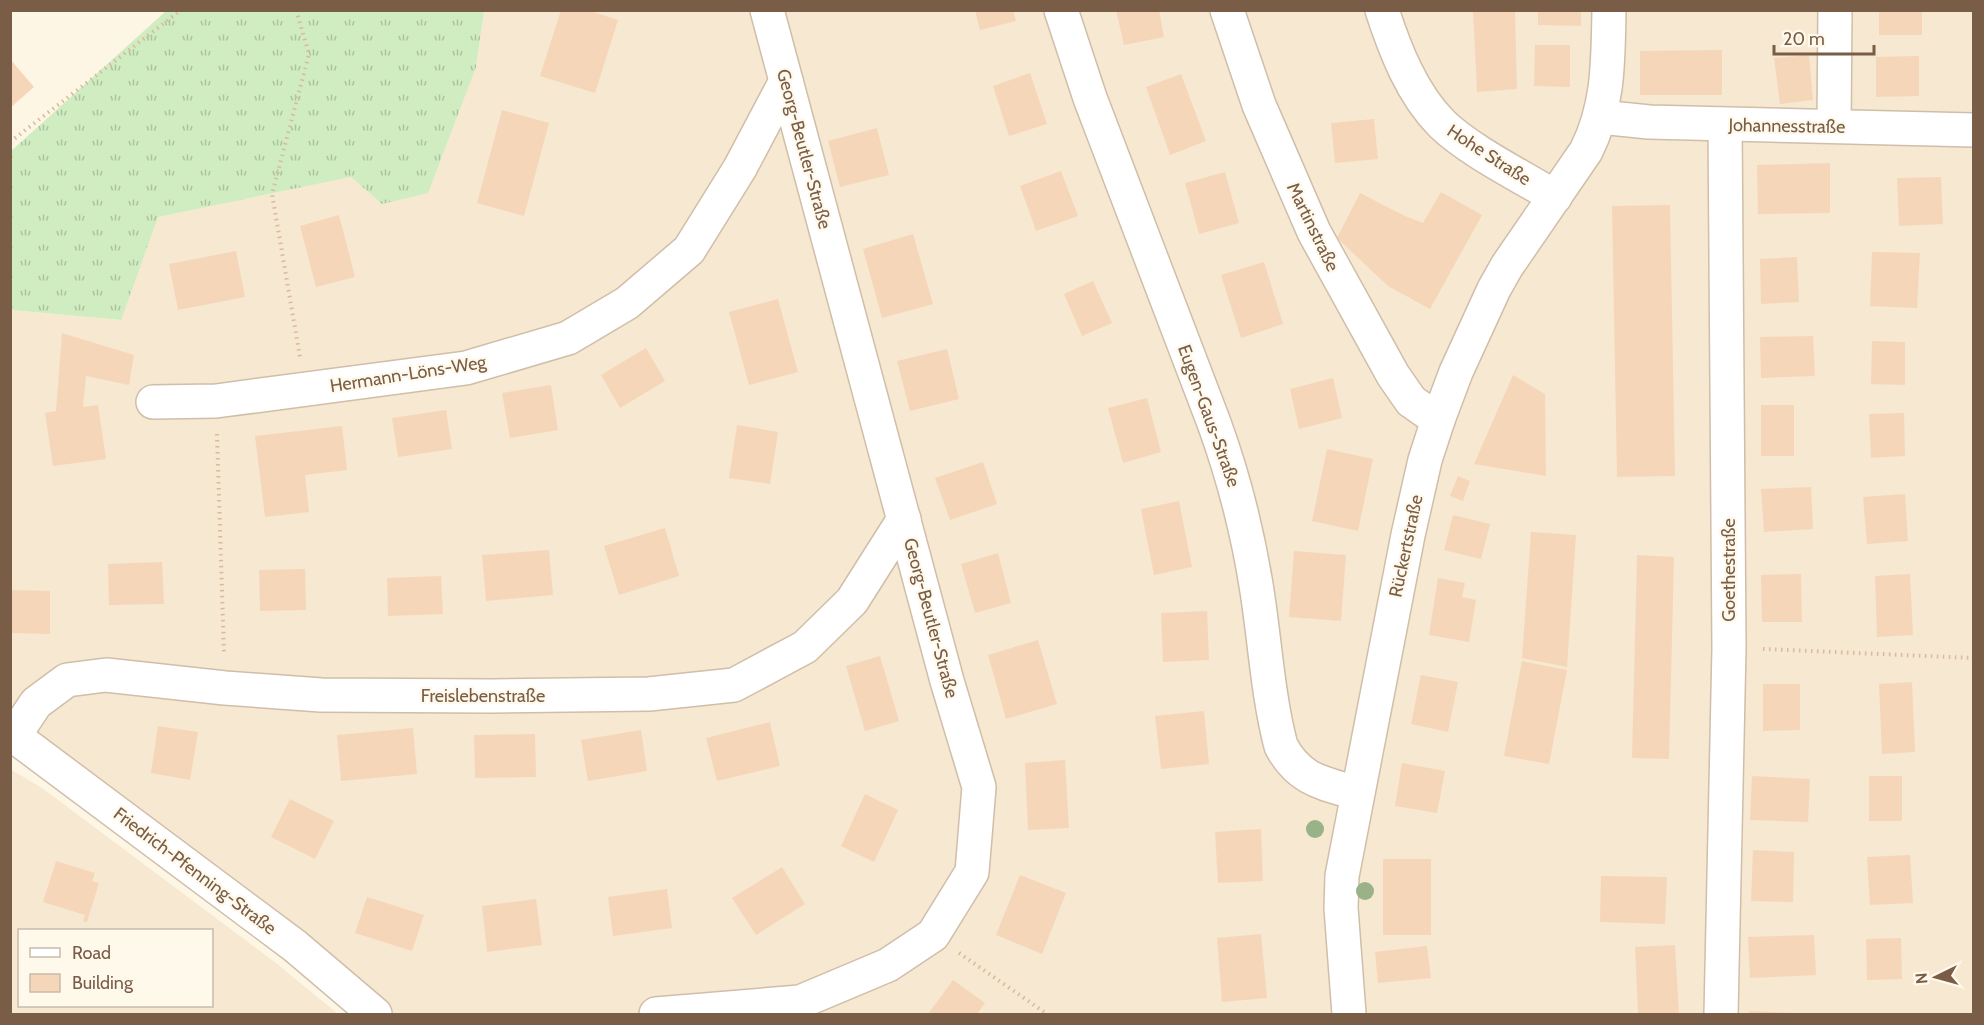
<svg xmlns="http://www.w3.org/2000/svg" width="1984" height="1025" font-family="Cabin,sans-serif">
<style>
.residential{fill:#f6e8d1;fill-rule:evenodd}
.grass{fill:url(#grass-tufts)}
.building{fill:#f6d6b9}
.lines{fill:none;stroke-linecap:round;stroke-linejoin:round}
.minor-casing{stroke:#d0bea9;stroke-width:36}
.path{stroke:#dbb99c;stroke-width:4;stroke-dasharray:1.5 4.5;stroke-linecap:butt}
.minor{stroke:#fff;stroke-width:33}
.tree{fill:#9ab288}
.labels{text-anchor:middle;stroke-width:4.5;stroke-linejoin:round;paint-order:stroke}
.street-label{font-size:18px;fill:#795d47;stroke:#fff9ec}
</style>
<defs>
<pattern id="grass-tufts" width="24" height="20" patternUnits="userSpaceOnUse" patternTransform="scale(1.5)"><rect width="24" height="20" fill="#cfedc1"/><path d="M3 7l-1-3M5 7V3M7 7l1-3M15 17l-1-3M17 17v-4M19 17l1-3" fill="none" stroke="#adc39f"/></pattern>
</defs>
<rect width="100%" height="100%" fill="#fef6e4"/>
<g class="residential">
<polygon points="484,11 1973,11 1973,1014 375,1014 11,733 10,310 120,320 157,217 351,177 382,204 476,67"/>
<path d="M10,769L42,788L276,963L338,1014H11ZM20,930H212V1006H20Z"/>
</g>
<polygon class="grass" points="166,11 484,11 476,67 428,193 382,204 351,177 158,217 121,320 11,310 11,151"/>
<g class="building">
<polygon points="561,10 587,10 618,20 595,93 540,76"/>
<polygon points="975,10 1013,10 1016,21 980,30"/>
<polygon points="1116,10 1159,10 1164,37 1124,45"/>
<polygon points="1473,10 1515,10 1517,89 1477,92"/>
<polygon points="1538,10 1581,10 1581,26 1538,25"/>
<rect x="1879" y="10" width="43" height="25"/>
<polygon points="1535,45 1570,45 1570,87 1534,86"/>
<polygon points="1722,50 1722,95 1640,95 1640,51"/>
<polygon points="1809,55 1813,100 1780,104 1774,58"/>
<polygon points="1919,56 1919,96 1876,97 1876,57"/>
<polygon points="10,59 34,87 10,108"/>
<polygon points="1030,73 1047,124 1009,136 993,86"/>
<polygon points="1181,74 1206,141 1170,155 1146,87"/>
<polygon points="502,110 549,123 524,216 477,203"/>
<polygon points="1374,119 1378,159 1335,163 1331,123"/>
<polygon points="877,128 889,175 840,187 828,141"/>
<polygon points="1830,163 1830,213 1758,214 1757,165"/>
<polygon points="1061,171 1078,216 1036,231 1020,186"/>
<polygon points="1225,172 1239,223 1199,234 1185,183"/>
<polygon points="1941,177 1943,224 1899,226 1897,178"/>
<polygon points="1441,192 1482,215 1430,309 1388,286 1337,238 1360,193 1405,216 1423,223"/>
<polygon points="1670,205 1675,476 1617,477 1612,206"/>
<polygon points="339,215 355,277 316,287 300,226"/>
<polygon points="913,234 933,304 882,318 863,249"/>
<polygon points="236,251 245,297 178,310 169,264"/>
<polygon points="1872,252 1920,253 1917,308 1870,306"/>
<polygon points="1797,257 1799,302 1761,304 1760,259"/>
<polygon points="1264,262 1283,324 1241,338 1221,275"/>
<polygon points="1093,281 1112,323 1082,336 1064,294"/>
<polygon points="778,299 798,372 749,385 729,312"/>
<polygon points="62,333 134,355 129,385 86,376 83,407 98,405 106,459 53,466 45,413 56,411"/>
<polygon points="1813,336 1815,376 1761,378 1760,337"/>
<polygon points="1872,341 1905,342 1905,385 1871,384"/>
<polygon points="646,348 665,381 620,408 601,375"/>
<polygon points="947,349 959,399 910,411 897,361"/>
<polygon points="1513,375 1545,394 1546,476 1474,464"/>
<polygon points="1333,378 1342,418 1299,429 1290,389"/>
<polygon points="551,385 558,430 510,438 502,393"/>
<polygon points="1147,398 1161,452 1123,463 1108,408"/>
<rect x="1761" y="405" width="33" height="51"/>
<polygon points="446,410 452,449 398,457 392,418"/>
<polygon points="1904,413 1905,456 1871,458 1869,414"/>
<polygon points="737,425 778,432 770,484 729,478"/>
<polygon points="342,426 347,470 305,475 309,512 265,517 255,436"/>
<polygon points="1327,449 1373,459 1358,531 1312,521"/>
<polygon points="983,462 997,504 950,520 935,478"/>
<polygon points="1458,476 1470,481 1463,501 1450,496"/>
<polygon points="1811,487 1813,529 1764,532 1761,489"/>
<polygon points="1905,494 1908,541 1867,544 1863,497"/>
<polygon points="1179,501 1192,567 1154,575 1141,509"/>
<polygon points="1453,515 1490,524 1481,559 1444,550"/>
<polygon points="665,528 679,576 619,595 604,546"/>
<polygon points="1531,532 1576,535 1567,667 1522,658"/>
<polygon points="549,550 553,595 486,601 482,555"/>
<polygon points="1294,551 1346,555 1341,621 1289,617"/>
<polygon points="998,553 1011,603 975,613 961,564"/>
<polygon points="1637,555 1674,557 1669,759 1632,758"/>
<polygon points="162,562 164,604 109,605 108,564"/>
<polygon points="305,569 306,610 260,611 259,570"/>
<polygon points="1801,574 1802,622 1762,622 1761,575"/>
<polygon points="1910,574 1913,635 1877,637 1875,576"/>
<polygon points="441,576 443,614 388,616 387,578"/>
<polygon points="1438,578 1465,583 1462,597 1476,600 1469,642 1429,635"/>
<polygon points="10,590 50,591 50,634 10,633"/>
<polygon points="1207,611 1209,660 1163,662 1161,613"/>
<polygon points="1038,640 1057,704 1006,719 988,655"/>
<polygon points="880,656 899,721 865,731 846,666"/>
<polygon points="1522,661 1567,670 1549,764 1504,756"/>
<polygon points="1421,675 1458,682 1448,732 1411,724"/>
<polygon points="1912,682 1915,752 1882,754 1879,684"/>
<polygon points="1763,684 1800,684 1800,730 1763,731"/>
<polygon points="1204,711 1209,764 1161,769 1155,716"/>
<polygon points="770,722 780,766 717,781 706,738"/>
<polygon points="158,726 198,732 190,780 151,773"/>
<polygon points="413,728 417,774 341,781 337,735"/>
<polygon points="641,730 647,771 588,781 581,740"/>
<polygon points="535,734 536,777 475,778 474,735"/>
<polygon points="1065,760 1069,828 1028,830 1025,763"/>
<polygon points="1402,763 1445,771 1437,813 1395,806"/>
<polygon points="1752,776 1810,779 1808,822 1750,820"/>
<rect x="1869" y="776" width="33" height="45"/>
<polygon points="865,794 898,810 874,862 841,846"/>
<polygon points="290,799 334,821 315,859 271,837"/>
<polygon points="1261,829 1263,881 1218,883 1215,832"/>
<polygon points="1753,850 1794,852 1793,902 1751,901"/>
<polygon points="1910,855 1913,903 1870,905 1867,857"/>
<rect x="1383" y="859" width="48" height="76"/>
<polygon points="56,861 95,873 92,881 99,883 87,922 83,921 85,915 43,902"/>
<polygon points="782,867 805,904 756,935 732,898"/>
<polygon points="1020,875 1066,893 1042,954 996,935"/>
<polygon points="1601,876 1667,877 1665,924 1600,922"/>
<polygon points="667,889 672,928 613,936 608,897"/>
<polygon points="367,897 424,915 412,951 355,933"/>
<polygon points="536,899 542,945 487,952 482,906"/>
<polygon points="1261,934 1267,998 1222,1002 1217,938"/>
<polygon points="1814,935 1816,975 1750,978 1748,937"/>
<polygon points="1901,938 1902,979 1867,980 1866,939"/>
<polygon points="1675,945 1679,1014 1638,1014 1635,947"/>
<polygon points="1427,946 1431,978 1378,983 1375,952"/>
<polygon points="953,980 985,1003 977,1014 928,1014"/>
<polygon points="1749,1011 1796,1013 1796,1014 1749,1014"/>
</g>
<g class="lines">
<defs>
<g id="minor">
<path d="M1061,10L1090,98L1214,423C1234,478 1248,533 1257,591C1265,642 1268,697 1281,746C1299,780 1322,783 1357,793"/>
<polyline points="1227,10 1259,105 1314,232 1393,375 1411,401 1438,420"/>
<path d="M1382,10C1395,50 1412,94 1442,124C1470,151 1521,176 1555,197"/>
<polyline points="1600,117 1649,122 1974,130"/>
<polyline points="1834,126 1835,10"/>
<polyline points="153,402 216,401 466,368 568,338 627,303 689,250 740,168 786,81"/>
<polyline points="10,733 295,946 375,1014"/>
<polyline points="10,738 14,736 36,703 67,680 106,675 225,688 321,695 491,696 649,694 734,685 805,647 852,601 904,519"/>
<polyline points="656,1014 800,1002 888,965 933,935 972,872 979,787 947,681 767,10"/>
<path d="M1349,1014L1341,908L1342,876L1408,535L1425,460L1438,420L1456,372L1494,289L1507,266L1586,151C1609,106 1608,60 1609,10"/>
<polyline points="1721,1014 1729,648 1725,125"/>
</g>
</defs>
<use href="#minor" class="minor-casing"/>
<g class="path">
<polyline points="296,10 309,54 272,194 300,357"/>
<polyline points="10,142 181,10"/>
<polyline points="217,434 224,654"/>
<polyline points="1763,649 1974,658"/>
<polyline points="959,953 1047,1014"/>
</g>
<use href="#minor" class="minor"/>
</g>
<g class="tree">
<circle cx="1315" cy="829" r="9"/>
<circle cx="1365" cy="891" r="9"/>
</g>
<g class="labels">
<g class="street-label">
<text transform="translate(1787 126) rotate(1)" y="6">Johannesstraße</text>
<text transform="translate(804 149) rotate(75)" y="6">Georg-Beutler-Straße</text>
<text transform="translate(1489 155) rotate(33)" y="6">Hohe Straße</text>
<text transform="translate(1313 227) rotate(64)" y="6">Martinstraße</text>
<text transform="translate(408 374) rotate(-9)" y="6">Hermann-Löns-Weg</text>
<text transform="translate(1209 416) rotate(70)" y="6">Eugen-Gaus-Straße</text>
<text transform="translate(1406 546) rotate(-78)" y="6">Rückertstraße</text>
<text transform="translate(1729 570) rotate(-90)" y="6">Goethestraße</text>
<text transform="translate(931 618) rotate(75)" y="6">Georg-Beutler-Straße</text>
<text x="483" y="702">Freislebenstraße</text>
<text transform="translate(195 871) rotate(37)" y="6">Friedrich-Pfenning-Straße</text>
</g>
</g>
<rect width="1984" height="1025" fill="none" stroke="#795d47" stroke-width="24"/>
<rect x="18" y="929" width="195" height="78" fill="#fff9ec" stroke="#c9bbaa" stroke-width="1.5"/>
<rect x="30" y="948" width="30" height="9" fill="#ffffff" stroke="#c9bbaa" stroke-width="1.5"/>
<text x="72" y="959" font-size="18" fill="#795d47">Road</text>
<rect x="30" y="974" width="30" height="18" fill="#f6d6b9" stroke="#c9bbaa" stroke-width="1.5"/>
<text x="72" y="989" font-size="18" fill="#795d47">Building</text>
<g transform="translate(1936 977) rotate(265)" stroke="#fff9ec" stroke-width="4.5" paint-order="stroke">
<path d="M0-4.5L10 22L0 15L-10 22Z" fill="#795d47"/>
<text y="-9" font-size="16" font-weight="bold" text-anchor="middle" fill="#795d47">N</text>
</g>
<path d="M1774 45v9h100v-9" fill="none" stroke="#795d47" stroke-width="3"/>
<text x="1783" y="45" font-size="18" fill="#795d47" stroke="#fff9ec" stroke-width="4.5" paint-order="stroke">20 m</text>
</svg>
